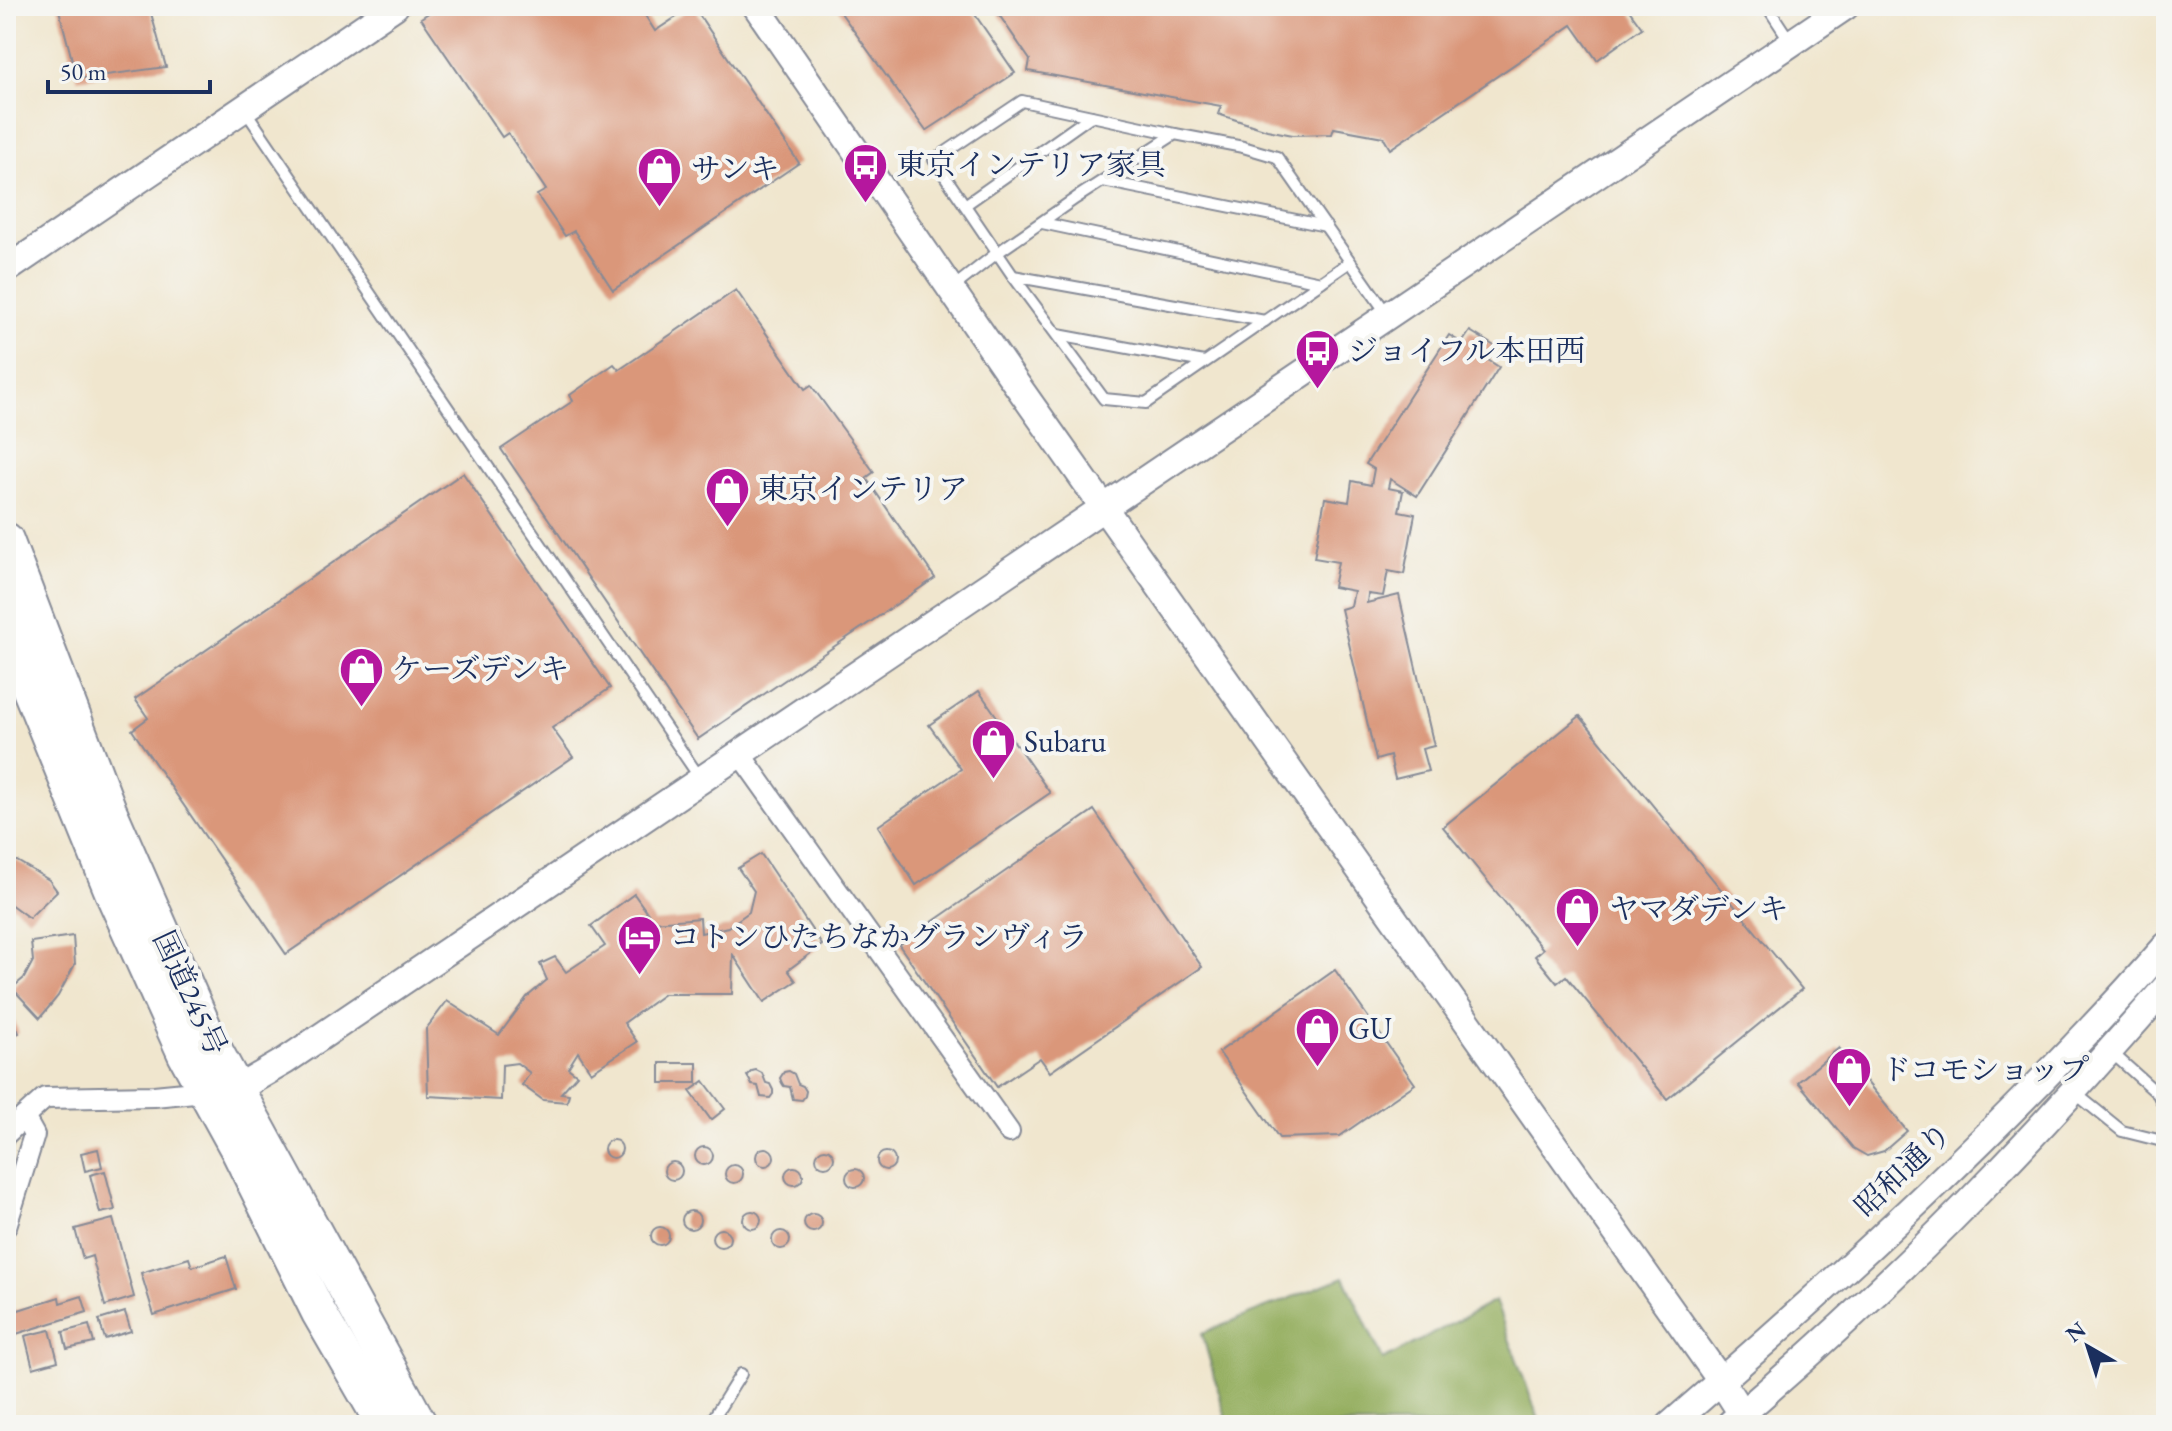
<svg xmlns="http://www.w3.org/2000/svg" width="2172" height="1431" font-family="'EB Garamond','Noto Serif JP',serif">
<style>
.forest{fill:#95af60;stroke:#586f5f;stroke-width:2}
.building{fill:#da977a}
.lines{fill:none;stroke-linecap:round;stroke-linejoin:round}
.service-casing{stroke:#868a96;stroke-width:14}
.minor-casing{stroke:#868a96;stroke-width:24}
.tertiary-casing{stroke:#868a96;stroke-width:30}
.trunk-casing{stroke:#868a96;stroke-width:38}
.service{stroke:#fff;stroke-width:10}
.minor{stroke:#fff;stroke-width:20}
.tertiary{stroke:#fff;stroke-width:26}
.trunk{stroke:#fff;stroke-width:34}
.labels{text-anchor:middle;stroke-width:8;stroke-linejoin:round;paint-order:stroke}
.poi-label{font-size:30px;fill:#1b2f5e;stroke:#f6f6f2;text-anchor:start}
.street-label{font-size:30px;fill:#1b2f5e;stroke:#f6f6f2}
</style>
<rect width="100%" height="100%" fill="#f6f6f2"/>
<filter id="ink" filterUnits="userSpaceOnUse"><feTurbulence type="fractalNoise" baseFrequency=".0125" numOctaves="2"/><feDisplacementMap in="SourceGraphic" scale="16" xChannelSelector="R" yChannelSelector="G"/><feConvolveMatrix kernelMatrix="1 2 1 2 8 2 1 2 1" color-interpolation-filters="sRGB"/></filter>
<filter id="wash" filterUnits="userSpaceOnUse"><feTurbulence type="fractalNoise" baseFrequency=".006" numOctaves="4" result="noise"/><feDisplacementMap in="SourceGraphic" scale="32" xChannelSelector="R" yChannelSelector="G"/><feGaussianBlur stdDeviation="1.8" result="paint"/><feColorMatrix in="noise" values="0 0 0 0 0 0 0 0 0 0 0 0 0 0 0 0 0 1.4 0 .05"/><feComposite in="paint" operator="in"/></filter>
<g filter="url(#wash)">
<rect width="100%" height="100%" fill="#f0e6ce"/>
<polygon class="forest" points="1344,1277 1383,1360 1495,1301 1541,1425 1228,1425 1202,1333"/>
<g id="blocks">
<g class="building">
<polygon points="58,6 149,6 166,67 77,79"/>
<polygon points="439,6 639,6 655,31 693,6 799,163 613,290 574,231 565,236 537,195 546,190 508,133 502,137 421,18"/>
<polygon points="836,6 969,6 1015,73 926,131"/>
<polygon points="993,6 1626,6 1642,28 1597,60 1572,25 1390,149 1383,137 1334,128 1332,134 1293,135 1267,130 1218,114 1221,106 1028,71 1030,60"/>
<polygon points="736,290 805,389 811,385 874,472 866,478 935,578 698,739 501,449 573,401 570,395 614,364 619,370"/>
<polygon points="1470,331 1496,347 1488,360 1499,367 1417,496 1390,479 1388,488 1403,491 1399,511 1415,514 1404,574 1388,571 1383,596 1368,594 1367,603 1399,595 1434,746 1422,749 1428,771 1395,779 1390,756 1376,760 1341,609 1351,606 1354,591 1333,587 1338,562 1314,558 1325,498 1349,502 1352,481 1371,485 1374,469 1366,464 1449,335 1462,343"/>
<polygon points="463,473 610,688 552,728 573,757 286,954 132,730 148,718 135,699"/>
<polygon points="979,691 1050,793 916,885 878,826 961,769 929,725"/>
<polygon points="1580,716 1802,989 1667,1099 1566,976 1557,983 1535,956 1543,949 1443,827"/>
<polygon points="1094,810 1202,967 1050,1072 1040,1058 997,1087 899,945"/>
<polygon points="761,854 822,945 788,970 796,981 764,1002 733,955 732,994 664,994 624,1023 637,1042 591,1072 578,1052 568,1068 577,1075 561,1093 569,1094 567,1102 543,1100 522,1085 530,1073 517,1063 502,1065 501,1100 428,1096 426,1029 447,1001 499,1035 527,997 547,980 540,964 555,957 566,972 605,946 591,926 634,894 654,922 700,918 701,933 728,927 749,912 754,891 738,868"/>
<polygon points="6,861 17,861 49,880 57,891 29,918 6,901"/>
<polygon points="73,936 75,964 58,996 40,1018 12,988 24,978 33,961 31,942"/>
<polygon points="1335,970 1415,1084 1340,1136 1279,1138 1219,1052"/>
<polygon points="6,1001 19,1033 6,1039"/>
<polygon points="1839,1048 1907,1131 1884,1151 1867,1156 1853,1148 1798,1082"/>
<rect x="660" y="1063" width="37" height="20"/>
<polygon points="756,1070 762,1073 766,1083 770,1084 773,1090 773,1094 770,1098 761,1097 758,1086 752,1085 750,1081 747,1076 752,1071"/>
<polygon points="789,1071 794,1074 798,1084 803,1086 806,1091 805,1096 802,1100 793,1099 790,1087 784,1086 782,1083 780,1078 784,1072"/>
<polygon points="704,1081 725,1109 711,1120 690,1091"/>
<circle cx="613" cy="1149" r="9"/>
<circle cx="704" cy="1156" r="9"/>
<circle cx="765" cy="1157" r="9"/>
<circle cx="825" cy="1158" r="9"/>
<polygon points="98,1149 102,1167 85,1171 81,1153"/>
<circle cx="886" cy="1161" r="9"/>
<circle cx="673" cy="1171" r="9"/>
<circle cx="734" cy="1174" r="9"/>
<circle cx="794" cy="1176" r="9"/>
<circle cx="855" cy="1178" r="9"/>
<polygon points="105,1171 115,1210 100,1213 90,1175"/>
<circle cx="752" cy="1220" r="9"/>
<circle cx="691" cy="1220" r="9"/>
<circle cx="813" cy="1223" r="9"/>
<polygon points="113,1219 134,1297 105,1306 92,1256 83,1259 75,1229"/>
<circle cx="660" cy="1236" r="9"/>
<circle cx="721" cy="1238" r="9"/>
<circle cx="781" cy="1240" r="9"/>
<polygon points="226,1256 236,1289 154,1315 141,1273 189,1258 192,1267"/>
<polygon points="82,1296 87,1312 13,1335 6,1314 59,1297 60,1303"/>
<polygon points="125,1312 131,1331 105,1339 99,1320"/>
<polygon points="89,1325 94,1343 67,1349 63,1332"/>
<polygon points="50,1330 58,1361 33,1368 25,1336"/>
</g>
</g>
</g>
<g filter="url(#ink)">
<use href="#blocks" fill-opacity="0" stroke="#868a96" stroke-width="2"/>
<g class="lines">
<defs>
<g id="service">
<polyline points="1767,6 1790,41"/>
<polyline points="245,110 700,778"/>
<polyline points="1175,134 1022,101 934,160 1013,276 1104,399 1146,403 1350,262"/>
<polyline points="1103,181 1326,226"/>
<polyline points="965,205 1091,116"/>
<polyline points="1042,223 1321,282"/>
<polyline points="1013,276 1265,321"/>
<polyline points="951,289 997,253 1076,198 1175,134 1243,147 1277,157 1387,314"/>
<polyline points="1058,335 1204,362"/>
<polyline points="2111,1052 2158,1094 2166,1110"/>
<polyline points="2075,1093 2122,1131 2166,1142"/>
<polyline points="709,1425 741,1374"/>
</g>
<g id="minor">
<polyline points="740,754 1009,1132"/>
<polyline points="6,1134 24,1117"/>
<polyline points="6,1226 34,1135 24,1117 45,1098 154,1096 205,1091"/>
</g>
<g id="tertiary">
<polyline points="756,6 1010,375 1721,1381 1749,1425"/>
<polyline points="6,270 395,6"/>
<polyline points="220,1090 237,1089 285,1061 1846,6"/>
<path d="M1731,1423C1822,1345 1911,1263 1994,1176C2053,1115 2110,1051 2166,987"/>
<path d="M1670,1425C1844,1275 2014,1119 2166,946"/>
</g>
<g id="trunk">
<polyline points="6,540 109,810 210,1041 420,1425"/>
<polyline points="6,620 23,673 115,899 185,1054 238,1150 319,1313 384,1425"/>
</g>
</defs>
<use href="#service" class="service-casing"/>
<use href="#minor" class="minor-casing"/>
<use href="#tertiary" class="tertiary-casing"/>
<use href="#trunk" class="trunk-casing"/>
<use href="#service" class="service"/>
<use href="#minor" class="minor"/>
<use href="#tertiary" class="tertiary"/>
<use href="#trunk" class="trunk"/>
</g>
</g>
<defs>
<symbol id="bus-pin" viewBox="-11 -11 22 30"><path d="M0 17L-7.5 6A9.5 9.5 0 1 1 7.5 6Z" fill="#b5179e" stroke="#f6f6f2"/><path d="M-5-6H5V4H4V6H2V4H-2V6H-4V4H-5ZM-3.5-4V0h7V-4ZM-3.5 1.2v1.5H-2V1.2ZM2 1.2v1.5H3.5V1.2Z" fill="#fff"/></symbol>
<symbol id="shop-pin" viewBox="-11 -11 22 30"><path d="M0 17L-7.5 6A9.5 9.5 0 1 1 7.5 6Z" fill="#b5179e" stroke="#f6f6f2"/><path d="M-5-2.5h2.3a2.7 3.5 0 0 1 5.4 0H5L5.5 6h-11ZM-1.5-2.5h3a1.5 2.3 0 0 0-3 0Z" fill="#fff"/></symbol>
<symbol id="hotel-pin" viewBox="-11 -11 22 30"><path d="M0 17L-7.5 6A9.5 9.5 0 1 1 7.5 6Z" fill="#b5179e" stroke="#f6f6f2"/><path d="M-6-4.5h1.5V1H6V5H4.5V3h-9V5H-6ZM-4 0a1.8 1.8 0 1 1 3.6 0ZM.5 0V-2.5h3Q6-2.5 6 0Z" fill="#fff"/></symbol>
</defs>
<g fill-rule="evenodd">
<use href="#bus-pin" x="840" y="140" width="51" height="69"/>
<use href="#shop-pin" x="634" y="144" width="51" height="69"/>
<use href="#bus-pin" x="1292" y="326" width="51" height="69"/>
<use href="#shop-pin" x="702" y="464" width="51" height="69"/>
<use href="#shop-pin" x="336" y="644" width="51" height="69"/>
<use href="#shop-pin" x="968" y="716" width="51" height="69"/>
<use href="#shop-pin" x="1552" y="884" width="51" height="69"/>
<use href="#hotel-pin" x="614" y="912" width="51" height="69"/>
<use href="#shop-pin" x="1292" y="1004" width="51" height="69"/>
<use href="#shop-pin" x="1824" y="1044" width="51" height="69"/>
</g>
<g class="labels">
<g class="poi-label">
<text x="896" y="175">東京インテリア家具</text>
<text x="691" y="179">サンキ</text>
<text x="1348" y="361">ジョイフル本田西</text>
<text x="758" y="499">東京インテリア</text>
<text x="392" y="679">ケーズデンキ</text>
<text x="1024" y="752">Subaru</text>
<text x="1609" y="919">ヤマダデンキ</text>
<text x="670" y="947">コトンひたちなかグランヴィラ</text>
<text x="1348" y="1039">GU</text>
<text x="1881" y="1080">ドコモショップ</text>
</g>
<g class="street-label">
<text transform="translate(190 993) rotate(65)" y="10">国道245号</text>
<text transform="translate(1903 1170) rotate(-44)" y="10">昭和通り</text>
</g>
</g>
<rect width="2172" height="1431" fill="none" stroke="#f6f6f2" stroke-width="32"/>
<g transform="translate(2088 1347) rotate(321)" stroke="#f6f6f2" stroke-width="6" paint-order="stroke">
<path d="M0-6L14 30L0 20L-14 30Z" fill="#1b2f5e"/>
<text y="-12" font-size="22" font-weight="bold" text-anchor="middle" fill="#1b2f5e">N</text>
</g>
<path d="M48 80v12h162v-12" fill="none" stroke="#1b2f5e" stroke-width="4"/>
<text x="60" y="80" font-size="24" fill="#1b2f5e" stroke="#f6f6f2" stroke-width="6" paint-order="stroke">50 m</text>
</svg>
